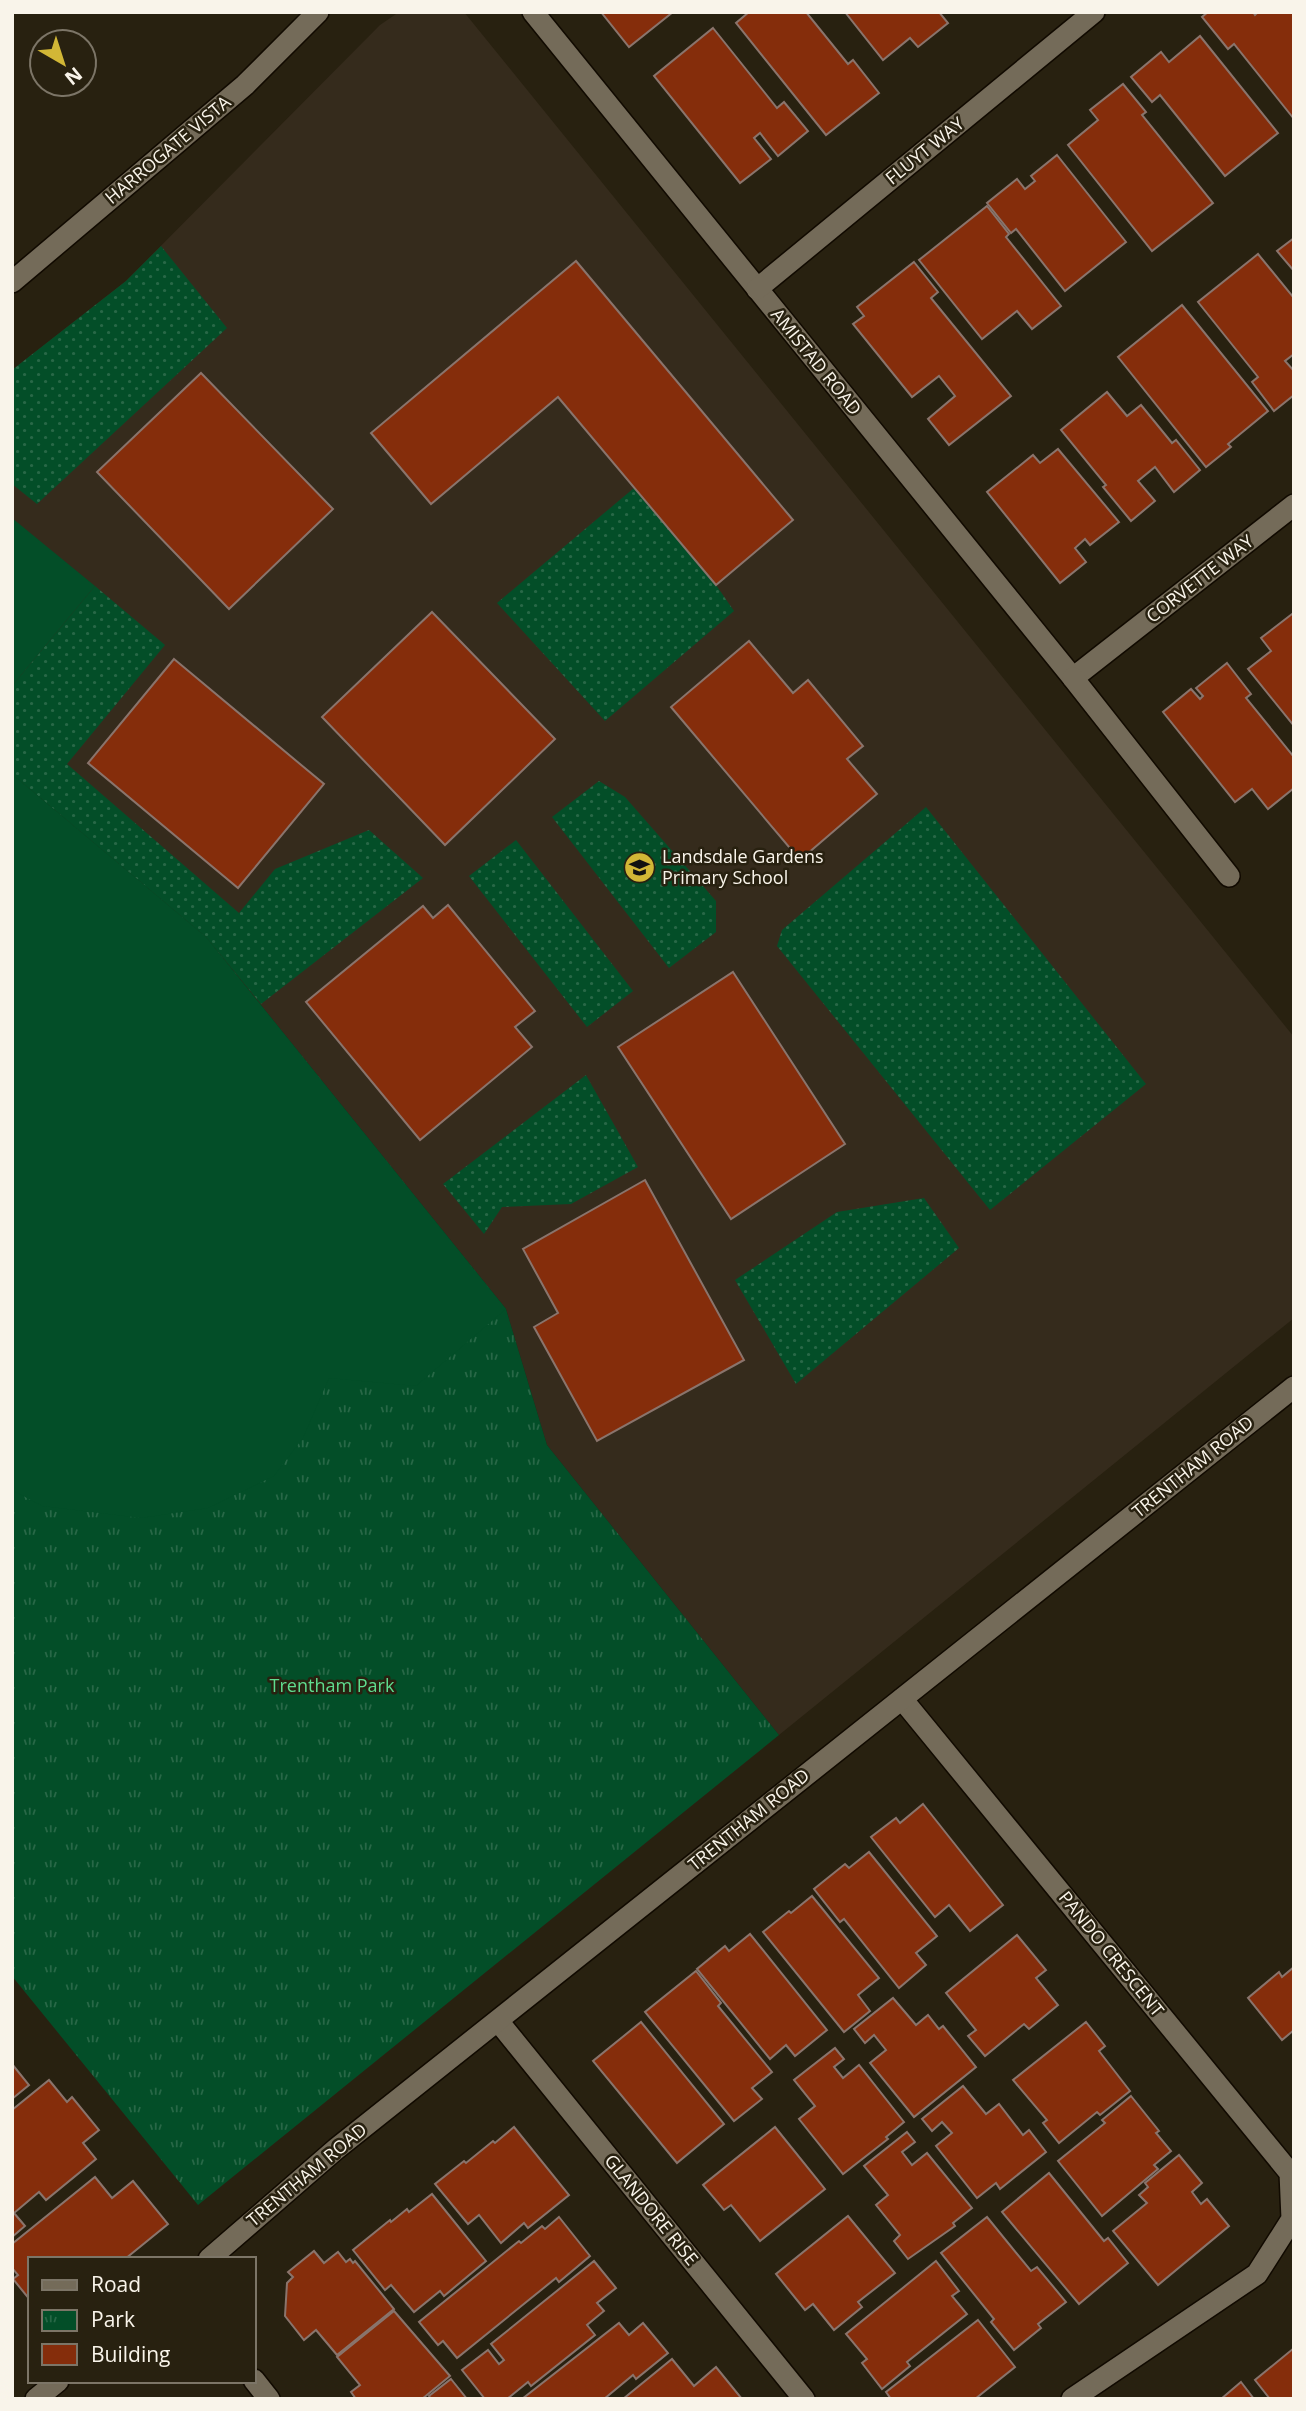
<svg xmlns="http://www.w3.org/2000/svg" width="1306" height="2411" font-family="'Open Sans',sans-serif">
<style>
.education{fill:#352b1c}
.grass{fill:url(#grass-dots)}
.park{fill:url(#park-tufts)}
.pitch{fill:#034e28}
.building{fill:#852d0b;stroke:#8a746c;stroke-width:2}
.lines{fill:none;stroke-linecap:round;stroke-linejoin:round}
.street-casing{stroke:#110a00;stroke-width:24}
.street{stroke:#746b59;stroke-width:21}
.labels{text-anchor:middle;stroke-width:5;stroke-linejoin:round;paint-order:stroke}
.street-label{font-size:18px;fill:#f9f4ea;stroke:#282110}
.poi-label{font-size:18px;fill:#f9f4ea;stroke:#282110;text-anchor:start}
.park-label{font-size:18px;fill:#5fdd8f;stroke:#282110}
</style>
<defs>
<pattern id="grass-dots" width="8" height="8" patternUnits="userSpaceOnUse" patternTransform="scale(1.75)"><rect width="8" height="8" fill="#034e28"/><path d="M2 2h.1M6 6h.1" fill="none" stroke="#286847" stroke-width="1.8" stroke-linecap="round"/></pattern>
<pattern id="park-tufts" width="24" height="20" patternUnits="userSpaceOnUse" patternTransform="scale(1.75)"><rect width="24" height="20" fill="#034e28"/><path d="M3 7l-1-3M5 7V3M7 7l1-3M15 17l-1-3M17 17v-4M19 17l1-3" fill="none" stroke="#286847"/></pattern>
</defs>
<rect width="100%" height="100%" fill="#282110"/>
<polygon class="education" points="399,12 464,12 1294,1037 1294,1318 779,1735 547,1445 506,1309 206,937 12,774 12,370 126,281 380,25"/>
<g class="grass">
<polygon points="161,246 227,328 37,504 12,484 12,370 126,281"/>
<polygon points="634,488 716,585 734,611 605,721 497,603"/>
<polygon points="95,586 165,645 67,764 239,913 275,869 369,830 423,878 261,1004 206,937 12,774 12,686"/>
<polygon points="599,781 625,797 716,901 716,932 669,968 552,817"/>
<polygon points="926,807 1146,1084 990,1210 777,946 782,930"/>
<polygon points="516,840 633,991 587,1027 469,876"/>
<polygon points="586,1075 638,1167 571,1204 502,1207 484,1234 443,1184"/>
<polygon points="924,1198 959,1248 796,1384 735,1280 837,1212"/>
</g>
<polygon class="park" points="12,774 206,937 506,1309 547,1445 779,1735 198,2205 12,1976"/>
<g class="pitch">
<polygon points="12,518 95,586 12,686"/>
<polygon points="12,774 206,937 506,1309 416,1386 329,1378 303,1438 274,1476 208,1508 141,1518 42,1506 12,1490"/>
</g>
<g class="building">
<polygon points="601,12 673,12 629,47"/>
<polygon points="749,12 806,12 848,64 853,60 879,93 826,135 736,23"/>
<polygon points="845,12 939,12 948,23 918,47 910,38 883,60"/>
<polygon points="1208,12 1253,12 1255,15 1258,12 1294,12 1294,119 1234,44 1228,49 1202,17"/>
<polygon points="713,28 777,108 784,102 808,131 778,156 760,133 754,138 771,159 740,183 654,76"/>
<polygon points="1200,36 1278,133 1225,176 1160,95 1152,102 1131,77 1161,52 1169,62"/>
<polygon points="1123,84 1146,112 1142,115 1213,203 1152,251 1068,145 1098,120 1090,110"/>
<polygon points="1057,155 1126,242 1065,291 1016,229 1011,233 987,203 1017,179 1025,189 1035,181 1031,176"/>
<polygon points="987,206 1009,234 1006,237 1061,306 1032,329 1017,311 982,339 919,260"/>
<polygon points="1294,238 1294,271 1277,251"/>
<polygon points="1258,254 1294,298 1294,354 1285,361 1294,371 1294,395 1274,411 1252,382 1258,377 1198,302"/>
<polygon points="576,261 793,520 716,585 558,397 431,504 371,433"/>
<polygon points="914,262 938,292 931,298 1011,396 949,445 928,419 955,396 939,376 912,397 853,324 864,316 857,307"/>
<polygon points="1182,305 1268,411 1228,444 1231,447 1206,467 1118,357"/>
<polygon points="201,373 333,509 229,609 97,472"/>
<polygon points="1107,392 1127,416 1141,405 1172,443 1176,440 1200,470 1174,492 1155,467 1138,481 1155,501 1131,521 1103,487 1106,485 1061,430"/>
<polygon points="1058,449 1119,522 1090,545 1085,539 1075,548 1086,562 1060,583 987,492 1033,455 1040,463"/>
<polygon points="432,612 555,739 445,845 322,717"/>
<polygon points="1292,614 1294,616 1294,726 1248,669 1271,651 1261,638"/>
<polygon points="749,641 793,693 808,680 863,746 847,759 877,794 800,860 671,707"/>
<polygon points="174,659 324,784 238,888 88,763"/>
<polygon points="1227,663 1251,694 1246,698 1294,757 1294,788 1268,809 1252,789 1235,802 1163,712 1191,689 1200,699 1203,696 1196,688"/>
<polygon points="448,905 535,1011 515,1027 532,1047 420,1140 306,1002 423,906 433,918"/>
<polygon points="733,972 845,1144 731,1219 618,1047"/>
<polygon points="645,1180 744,1360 597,1441 534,1327 558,1313 523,1249"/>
<polygon points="923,1804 1003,1905 970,1931 949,1905 935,1917 871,1837 896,1818 900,1823"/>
<polygon points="869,1852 937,1936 916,1953 926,1965 899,1988 844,1919 840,1922 814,1889 845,1864 849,1868"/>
<polygon points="812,1896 879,1978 858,1995 870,2011 844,2032 763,1932 789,1911 791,1913"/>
<polygon points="750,1934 827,2030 795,2056 786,2045 770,2059 697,1969 725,1946 729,1951"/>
<polygon points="1017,1935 1046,1970 1036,1978 1058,2005 1029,2029 1024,2024 985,2056 968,2036 976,2030 946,1993"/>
<polygon points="1294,1967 1294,2030 1282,2040 1248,1998 1279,1972 1282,1977"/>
<polygon points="696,1971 721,2003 718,2006 772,2072 752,2088 762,2099 734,2121 645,2012"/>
<polygon points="893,1998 916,2025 928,2015 939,2029 943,2026 976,2067 914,2117 870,2063 886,2050 874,2035 865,2043 854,2029"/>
<polygon points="641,2022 724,2124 677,2163 593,2061"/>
<polygon points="1086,2022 1105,2046 1099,2051 1130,2091 1100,2115 1097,2112 1059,2143 1043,2123 1047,2120 1013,2080"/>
<polygon points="835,2048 844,2059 834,2067 843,2078 859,2065 904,2122 886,2137 888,2139 843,2174 799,2119 815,2106 794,2080"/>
<polygon points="12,2064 29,2085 12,2099"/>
<polygon points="49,2080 67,2102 72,2097 99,2130 83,2143 96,2159 46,2200 39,2192 14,2213 25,2226 12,2237 12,2110"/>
<polygon points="963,2086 986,2114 999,2104 1023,2135 1029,2130 1046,2152 1000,2189 996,2183 977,2198 936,2146 952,2133 942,2122 932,2131 922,2119"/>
<polygon points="1131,2096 1159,2131 1156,2133 1171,2151 1154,2165 1158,2169 1102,2216 1058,2161 1105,2123 1102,2120"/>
<polygon points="514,2127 569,2195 528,2228 524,2223 501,2243 479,2215 468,2224 435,2184 464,2161 466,2163 493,2141 495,2143"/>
<polygon points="775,2127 825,2189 760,2241 731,2205 724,2210 703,2185"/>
<polygon points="907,2132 915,2142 902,2152 912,2165 927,2153 972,2208 953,2223 955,2226 908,2259 894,2241 900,2235 876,2205 888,2195 864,2166"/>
<polygon points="1179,2155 1202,2183 1192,2192 1201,2204 1207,2199 1229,2226 1158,2285 1113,2231 1147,2203 1139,2195 1148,2187 1145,2183"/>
<polygon points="1049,2173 1104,2241 1108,2238 1128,2263 1079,2304 1002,2212"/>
<polygon points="95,2177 112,2198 133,2181 168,2224 125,2259 30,2259 30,2300 13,2279 18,2275 12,2268 12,2244"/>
<polygon points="432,2194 486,2261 444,2296 440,2291 414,2312 391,2285 385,2290 353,2250 390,2220 391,2222 407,2209 409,2212"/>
<polygon points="848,2216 895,2273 858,2302 862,2307 834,2330 813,2304 805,2310 776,2274"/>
<polygon points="559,2217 590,2256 559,2282 556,2278 457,2358 443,2341 438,2345 419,2322 519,2241 521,2243 542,2226 545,2229"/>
<polygon points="987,2217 1031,2271 1037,2267 1066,2302 1038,2324 1041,2328 1014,2350 991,2322 994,2319 941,2253"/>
<polygon points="314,2251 324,2263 338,2252 346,2262 350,2259 353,2263 355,2261 394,2309 337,2355 316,2330 304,2340 285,2316 287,2283 293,2277 288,2272"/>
<polygon points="594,2261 616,2288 597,2303 604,2311 587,2325 595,2335 531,2386 528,2382 507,2399 485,2399 462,2370 488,2350 499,2364 504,2360 491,2344"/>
<polygon points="936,2261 959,2291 952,2296 967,2314 907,2362 910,2366 882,2389 862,2363 867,2359 846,2334"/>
<polygon points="394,2311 450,2376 422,2399 356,2399 351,2392 360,2385 337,2357"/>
<polygon points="978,2320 1015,2367 975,2399 891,2399 886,2392"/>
<polygon points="619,2323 629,2335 643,2323 668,2353 636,2379 633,2375 604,2399 522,2399"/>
<polygon points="1294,2348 1294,2399 1270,2399 1255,2380"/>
<polygon points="672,2359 694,2386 716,2367 742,2399 623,2399"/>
<polygon points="451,2379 467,2399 431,2399 429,2396"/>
<polygon points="1241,2382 1254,2399 1221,2399"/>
</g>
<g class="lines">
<defs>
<g id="street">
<polyline points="533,12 1073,678 1294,505"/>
<polyline points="12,282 245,85 318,12"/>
<polyline points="757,289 1094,12"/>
<polyline points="1073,678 1229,876"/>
<polyline points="902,1699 1290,2173 1292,2219 1257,2274 1072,2399"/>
<polyline points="498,2021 804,2399"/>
<polyline points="209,2259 336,2149 1294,1387"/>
<polyline points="254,2380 269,2399"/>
<polyline points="36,2399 58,2381"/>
</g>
</defs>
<use href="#street" class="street-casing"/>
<use href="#street" class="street"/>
</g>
<defs>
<symbol id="school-disc" viewBox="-11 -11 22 22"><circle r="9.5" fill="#d2b736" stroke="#282110"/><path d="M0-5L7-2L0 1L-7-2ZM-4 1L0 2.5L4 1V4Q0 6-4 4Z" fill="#111"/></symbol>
</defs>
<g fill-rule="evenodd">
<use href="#school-disc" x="622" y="850" width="35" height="35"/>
</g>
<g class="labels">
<g class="street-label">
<text transform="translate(168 150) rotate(-40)" y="6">HARROGATE VISTA</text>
<text transform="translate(925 151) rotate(-39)" y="6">FLUYT WAY</text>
<text transform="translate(816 362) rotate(51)" y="6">AMISTAD ROAD</text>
<text transform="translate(1200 579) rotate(-38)" y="6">CORVETTE WAY</text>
<text transform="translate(1193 1467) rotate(-39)" y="6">TRENTHAM ROAD</text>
<text transform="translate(749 1820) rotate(-39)" y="6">TRENTHAM ROAD</text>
<text transform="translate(1111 1954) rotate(51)" y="6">PANDO CRESCENT</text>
<text transform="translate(307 2175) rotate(-40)" y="6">TRENTHAM ROAD</text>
<text transform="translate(651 2210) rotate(51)" y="6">GLANDORE RISE</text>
</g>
<g class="poi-label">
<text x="662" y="863">Landsdale Gardens<tspan x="662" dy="21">Primary School</tspan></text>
</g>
<g class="park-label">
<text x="332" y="1692">Trentham Park</text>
</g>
</g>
<rect width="1306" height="2411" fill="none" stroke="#f9f4ea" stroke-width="28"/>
<rect x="28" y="2257" width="228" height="126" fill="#282110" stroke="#7c7567" stroke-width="2"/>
<rect x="42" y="2280" width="35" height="10" fill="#746b59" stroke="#7c7567" stroke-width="2"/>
<text x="91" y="2292" font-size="21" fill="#f9f4ea">Road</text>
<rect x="42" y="2310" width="35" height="21" fill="url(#park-tufts)" stroke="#7c7567" stroke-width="2"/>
<text x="91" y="2327" font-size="21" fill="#f9f4ea">Park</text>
<rect x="42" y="2344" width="35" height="21" fill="#852d0b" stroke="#7c7567" stroke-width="2"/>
<text x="91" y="2362" font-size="21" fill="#f9f4ea">Building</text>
<g transform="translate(63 63) rotate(141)"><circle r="33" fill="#282110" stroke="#7c7567" stroke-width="2"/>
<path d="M0-5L12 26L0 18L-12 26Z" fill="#d2b736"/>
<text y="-10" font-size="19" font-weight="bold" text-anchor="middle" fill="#f9f4ea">N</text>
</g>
</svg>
